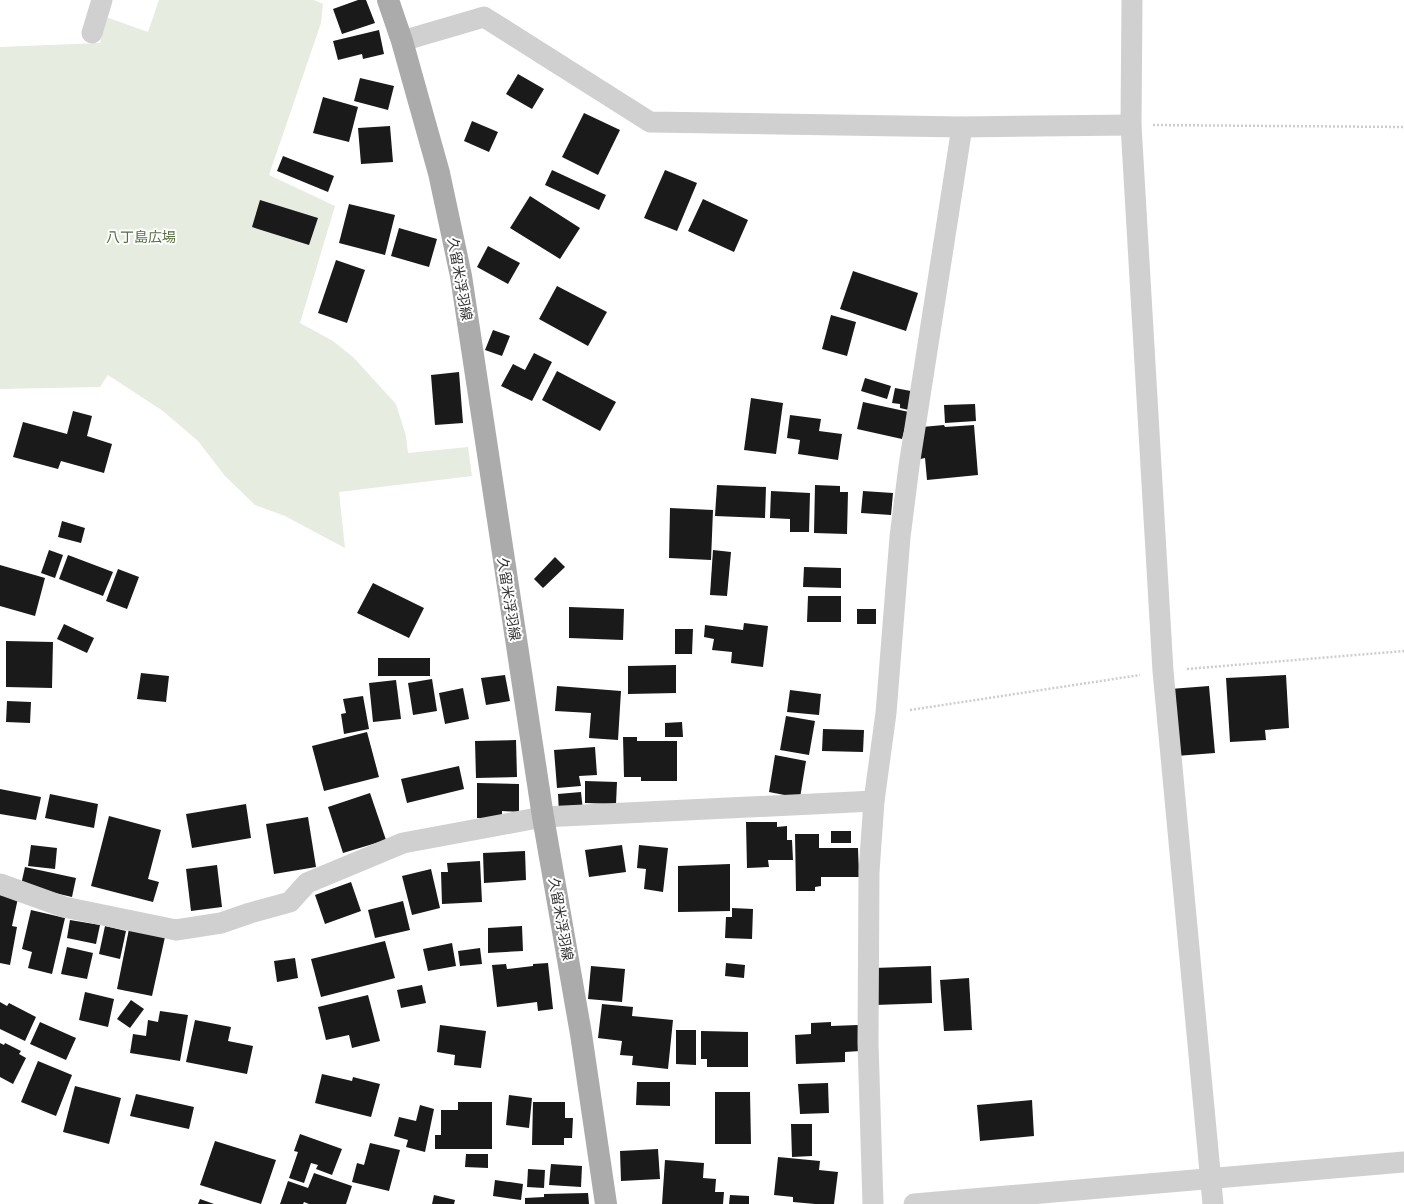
<svg xmlns="http://www.w3.org/2000/svg" width="1404" height="1204" font-family="Barlow,'Noto Sans JP',sans-serif">
<style>
.green{fill:#e6ecdf}
.building{fill:#1a1a1a}
.lines{fill:none;stroke-linecap:round;stroke-linejoin:round}
.path{stroke:#cdcdcd;stroke-width:2.5;stroke-dasharray:2 2;stroke-linecap:butt}
.street{stroke:#d0d0d0;stroke-width:21}
.primary{stroke:#ababab;stroke-width:22}
.labels{text-anchor:middle;stroke-width:4;stroke-linejoin:round;paint-order:stroke}
.park-label{font-size:14px;fill:#56703f;stroke:#fff}
.street-label{font-size:14px;fill:#333;stroke:#fff}
</style>
<rect width="100%" height="100%" fill="#fff"/>
<polygon class="green" points="159,0 314,0 323,4 321,23 269,175 335,206 300,323 333,341 354,358 396,404 406,436 408,453 468,447 472,476 339,492 345,548 285,516 255,505 225,476 198,441 163,411 108,375 100,387 0,389 0,47 100,43 106,17 148,32"/>
<g class="building">
<polygon points="358,0 366,0 375,23 342,34 333,9"/>
<polygon points="379,30 384,54 363,59 362,54 338,60 333,41"/>
<polygon points="518,74 544,89 532,109 506,94"/>
<polygon points="360,78 394,86 388,110 354,101"/>
<polygon points="323,97 358,107 349,142 313,133"/>
<polygon points="584,113 620,130 598,175 562,157"/>
<polygon points="472,121 498,132 489,152 464,141"/>
<polygon points="390,126 393,162 361,164 358,128"/>
<polygon points="283,156 334,176 328,192 277,171"/>
<polygon points="552,170 606,195 599,210 545,185"/>
<polygon points="665,170 697,183 677,231 644,218"/>
<polygon points="530,196 580,228 560,259 510,228"/>
<polygon points="703,199 748,220 734,252 688,231"/>
<polygon points="260,200 318,218 309,245 252,227"/>
<polygon points="349,204 395,215 385,255 339,243"/>
<polygon points="399,228 437,239 429,267 391,256"/>
<polygon points="488,246 520,263 508,284 477,267"/>
<polygon points="336,260 365,270 347,323 318,313"/>
<polygon points="853,271 918,293 906,331 840,309"/>
<polygon points="557,286 607,312 588,346 539,319"/>
<polygon points="831,315 856,322 847,356 822,349"/>
<polygon points="493,330 510,336 502,356 485,350"/>
<polygon points="534,353 552,362 532,401 501,386 513,364 525,370"/>
<polygon points="557,371 616,402 600,431 542,400"/>
<polygon points="459,372 463,423 435,425 431,375"/>
<polygon points="865,378 891,386 887,399 861,391"/>
<polygon points="895,388 916,392 913,411 900,408 900,404 892,403"/>
<polygon points="751,398 783,403 776,454 744,450"/>
<polygon points="863,402 909,412 902,439 857,429"/>
<polygon points="975,404 976,421 945,423 944,405"/>
<polygon points="73,411 92,416 87,436 112,444 104,473 61,461 58,469 13,457 23,422 67,434"/>
<polygon points="790,415 821,419 819,431 842,434 838,460 798,454 800,440 787,438"/>
<polygon points="944,425 945,427 974,425 978,475 927,480 925,458 920,459 922,427"/>
<polygon points="717,485 766,487 765,518 715,516"/>
<polygon points="815,485 840,486 840,492 848,492 847,534 814,533"/>
<polygon points="771,491 810,493 809,532 790,532 790,519 770,518"/>
<polygon points="863,491 893,493 891,515 861,513"/>
<polygon points="670,508 713,510 711,560 669,558"/>
<polygon points="62,521 85,528 81,543 58,537"/>
<polygon points="49,550 63,555 55,578 41,573"/>
<polygon points="713,550 731,552 727,596 710,595"/>
<polygon points="68,555 113,572 103,596 59,579"/>
<polygon points="555,557 565,567 543,588 534,579"/>
<polygon points="0,565 45,578 35,616 0,606"/>
<polygon points="804,567 841,568 841,588 803,587"/>
<polygon points="118,569 139,577 127,609 106,601"/>
<polygon points="373,583 424,608 409,638 357,613"/>
<polygon points="808,596 841,596 841,622 807,622"/>
<polygon points="569,607 624,609 623,640 569,638"/>
<rect x="857" y="609" width="19" height="15"/>
<polygon points="744,623 768,626 763,667 731,663 732,652 712,650 714,639 704,637 705,625 743,630"/>
<polygon points="64,624 94,638 87,653 57,639"/>
<polygon points="675,629 693,629 692,654 675,654"/>
<polygon points="6,641 53,642 52,688 6,687"/>
<rect x="378" y="658" width="52" height="18"/>
<polygon points="676,665 676,693 628,694 628,666"/>
<polygon points="141,673 169,676 166,702 137,699"/>
<polygon points="505,675 510,701 486,705 481,678"/>
<polygon points="1286,675 1289,728 1265,730 1266,740 1230,742 1226,678"/>
<polygon points="432,679 437,711 413,715 408,683"/>
<polygon points="396,680 401,719 373,722 369,683"/>
<polygon points="557,686 621,691 618,740 589,738 591,713 555,711"/>
<polygon points="1209,686 1215,753 1176,756 1170,689"/>
<polygon points="463,688 469,719 445,724 439,693"/>
<polygon points="790,690 821,694 819,715 787,712"/>
<polygon points="363,696 369,729 344,734 341,714 346,713 343,699"/>
<polygon points="7,701 31,702 30,723 6,722"/>
<polygon points="786,716 815,721 809,755 780,750"/>
<polygon points="682,722 683,737 665,737 665,723"/>
<polygon points="823,729 864,730 863,752 822,751"/>
<polygon points="367,732 379,777 324,791 312,746"/>
<polygon points="623,737 637,737 637,741 677,741 677,781 641,781 641,777 624,777"/>
<polygon points="516,740 517,777 476,778 475,741"/>
<polygon points="595,747 597,775 579,776 581,786 557,788 554,750"/>
<polygon points="775,755 806,761 800,798 769,792"/>
<polygon points="459,766 464,789 407,803 401,779"/>
<polygon points="585,781 617,782 616,804 585,803"/>
<polygon points="477,783 519,784 519,812 502,811 502,818 477,818"/>
<polygon points="0,789 41,797 36,820 0,814"/>
<polygon points="581,792 583,811 559,813 558,794"/>
<polygon points="370,793 386,840 343,853 328,807"/>
<polygon points="50,794 98,804 94,828 45,818"/>
<polygon points="246,804 251,838 192,848 186,814"/>
<polygon points="109,816 161,830 148,879 159,882 153,902 91,886"/>
<polygon points="308,817 316,867 274,874 266,824"/>
<polygon points="746,822 777,822 777,827 787,826 787,840 792,840 793,860 768,860 769,867 747,868"/>
<rect x="831" y="831" width="20" height="12"/>
<polygon points="795,834 819,834 819,848 858,848 859,877 821,877 821,886 815,887 815,891 796,891"/>
<polygon points="31,845 57,848 55,869 28,866"/>
<polygon points="622,845 626,872 589,877 585,850"/>
<polygon points="639,845 668,848 663,892 644,889 646,869 637,868"/>
<polygon points="525,851 526,880 484,883 483,853"/>
<polygon points="480,861 482,902 442,904 441,872 448,872 447,863"/>
<polygon points="730,864 730,911 678,912 678,866"/>
<polygon points="217,865 222,907 191,911 186,869"/>
<polygon points="25,867 76,878 72,897 21,885"/>
<polygon points="431,869 440,908 412,915 402,876"/>
<polygon points="351,882 361,911 325,924 315,895"/>
<polygon points="0,895 18,898 12,926 17,927 10,965 0,963"/>
<polygon points="403,901 410,930 375,938 368,910"/>
<polygon points="732,908 753,909 752,939 725,938 726,917 732,917"/>
<polygon points="31,910 65,918 52,974 28,968 32,952 22,949"/>
<polygon points="70,920 100,925 96,944 67,938"/>
<polygon points="105,926 126,931 120,959 99,954"/>
<polygon points="522,926 523,951 488,953 488,928"/>
<polygon points="129,929 165,937 152,996 117,989"/>
<polygon points="385,941 395,978 321,997 311,959"/>
<polygon points="452,943 456,966 428,971 423,949"/>
<polygon points="67,947 93,953 87,979 61,974"/>
<polygon points="480,948 482,964 460,966 458,951"/>
<polygon points="295,958 298,978 277,982 274,961"/>
<polygon points="548,963 553,1009 538,1011 537,1002 497,1007 492,965 506,964 507,969 533,966 533,964"/>
<polygon points="726,963 745,965 744,978 725,976"/>
<polygon points="591,966 625,969 622,1002 588,999"/>
<polygon points="931,966 932,1003 875,1005 874,968"/>
<polygon points="969,978 972,1030 944,1031 940,980"/>
<polygon points="422,985 426,1003 401,1008 397,990"/>
<polygon points="85,992 114,999 108,1027 79,1020"/>
<polygon points="368,995 380,1041 352,1048 349,1035 326,1040 318,1007"/>
<polygon points="131,1000 144,1009 130,1028 117,1019"/>
<polygon points="0,1002 7,1006 9,1003 36,1017 25,1041 0,1029"/>
<polygon points="602,1004 633,1007 632,1016 673,1020 668,1069 632,1065 633,1056 620,1055 622,1041 598,1038"/>
<polygon points="160,1011 188,1015 180,1061 130,1053 133,1034 146,1036 148,1020 158,1022"/>
<polygon points="195,1020 231,1027 228,1041 253,1046 247,1074 186,1062"/>
<polygon points="40,1022 76,1038 66,1060 30,1044"/>
<polygon points="831,1022 831,1026 858,1025 860,1051 845,1052 845,1062 796,1064 795,1035 811,1034 811,1023"/>
<polygon points="440,1025 486,1031 481,1068 454,1065 455,1055 437,1052"/>
<polygon points="676,1030 696,1030 696,1065 676,1064"/>
<polygon points="701,1031 748,1032 748,1067 707,1067 707,1059 701,1059"/>
<polygon points="0,1043 4,1045 5,1043 21,1051 19,1054 26,1058 13,1084 0,1077"/>
<polygon points="38,1061 72,1075 56,1116 21,1102"/>
<polygon points="322,1074 352,1081 353,1077 380,1084 371,1117 315,1103"/>
<polygon points="637,1082 670,1082 670,1106 636,1105"/>
<polygon points="828,1083 829,1113 800,1114 798,1084"/>
<polygon points="75,1086 121,1098 109,1144 63,1132"/>
<polygon points="715,1092 750,1092 751,1144 715,1144"/>
<polygon points="136,1094 194,1107 189,1129 130,1116"/>
<polygon points="509,1095 532,1098 529,1128 506,1125"/>
<polygon points="1032,1100 1034,1136 980,1141 977,1105"/>
<polygon points="458,1102 492,1102 492,1149 435,1149 435,1135 441,1135 441,1110 458,1110"/>
<polygon points="533,1102 565,1102 565,1118 573,1118 572,1138 564,1138 564,1145 532,1145"/>
<polygon points="420,1105 434,1109 425,1152 406,1147 408,1140 394,1136 399,1117 416,1121"/>
<polygon points="791,1124 812,1124 812,1156 792,1157"/>
<polygon points="300,1134 342,1149 332,1175 316,1169 318,1165 311,1163 304,1183 289,1178 298,1152 294,1151"/>
<polygon points="215,1141 276,1160 261,1204 200,1185"/>
<polygon points="370,1143 400,1150 389,1191 352,1182 357,1163 364,1165"/>
<polygon points="658,1149 660,1179 621,1181 620,1151"/>
<polygon points="466,1154 488,1154 488,1168 465,1167"/>
<polygon points="778,1157 820,1161 819,1170 838,1172 834,1204 815,1204 793,1202 793,1197 774,1195"/>
<polygon points="665,1160 704,1163 703,1178 716,1179 715,1192 724,1192 723,1204 662,1204"/>
<polygon points="551,1164 582,1166 581,1187 549,1185"/>
<polygon points="528,1169 545,1170 544,1188 527,1187"/>
<polygon points="314,1173 352,1186 346,1204 309,1204 304,1202 303,1204 280,1204 288,1181 308,1188"/>
<polygon points="495,1180 523,1184 521,1200 493,1196"/>
<polygon points="588,1193 589,1204 525,1204 525,1198 544,1197 544,1194"/>
<polygon points="434,1195 455,1200 454,1204 432,1204"/>
<polygon points="730,1195 749,1196 749,1204 729,1204"/>
<polygon points="200,1199 214,1204 198,1204"/>
</g>
<g class="lines">
<g class="path">
<polyline points="1153,125 1404,127"/>
<polyline points="1187,669 1404,651"/>
<polyline points="910,710 1140,675"/>
</g>
<g class="street">
<polyline points="1132,0 1131,125 1163,671 1213,1204"/>
<polyline points="92,33 102,0"/>
<polyline points="402,41 484,17 650,122 962,127 1131,125"/>
<polyline points="0,884 64,907 176,930 221,923 250,913 290,902 307,883 403,843 543,817 874,801"/>
<polyline points="873,1204 868,1043 869,872 874,801 886,713 900,537 909,466 962,127"/>
<polyline points="914,1204 1404,1162"/>
</g>
<polyline class="primary" points="388,0 402,41 439,173 461,276 543,817 581,1034 606,1204"/>
</g>
<g class="labels">
<g class="park-label">
<text x="141" y="242">八丁島広場</text>
</g>
<g class="street-label">
<text transform="translate(460 279) rotate(80)" y="5">久留米浮羽線</text>
<text transform="translate(509 599) rotate(81)" y="5">久留米浮羽線</text>
<text transform="translate(561 919) rotate(80)" y="5">久留米浮羽線</text>
</g>
</g>
</svg>
